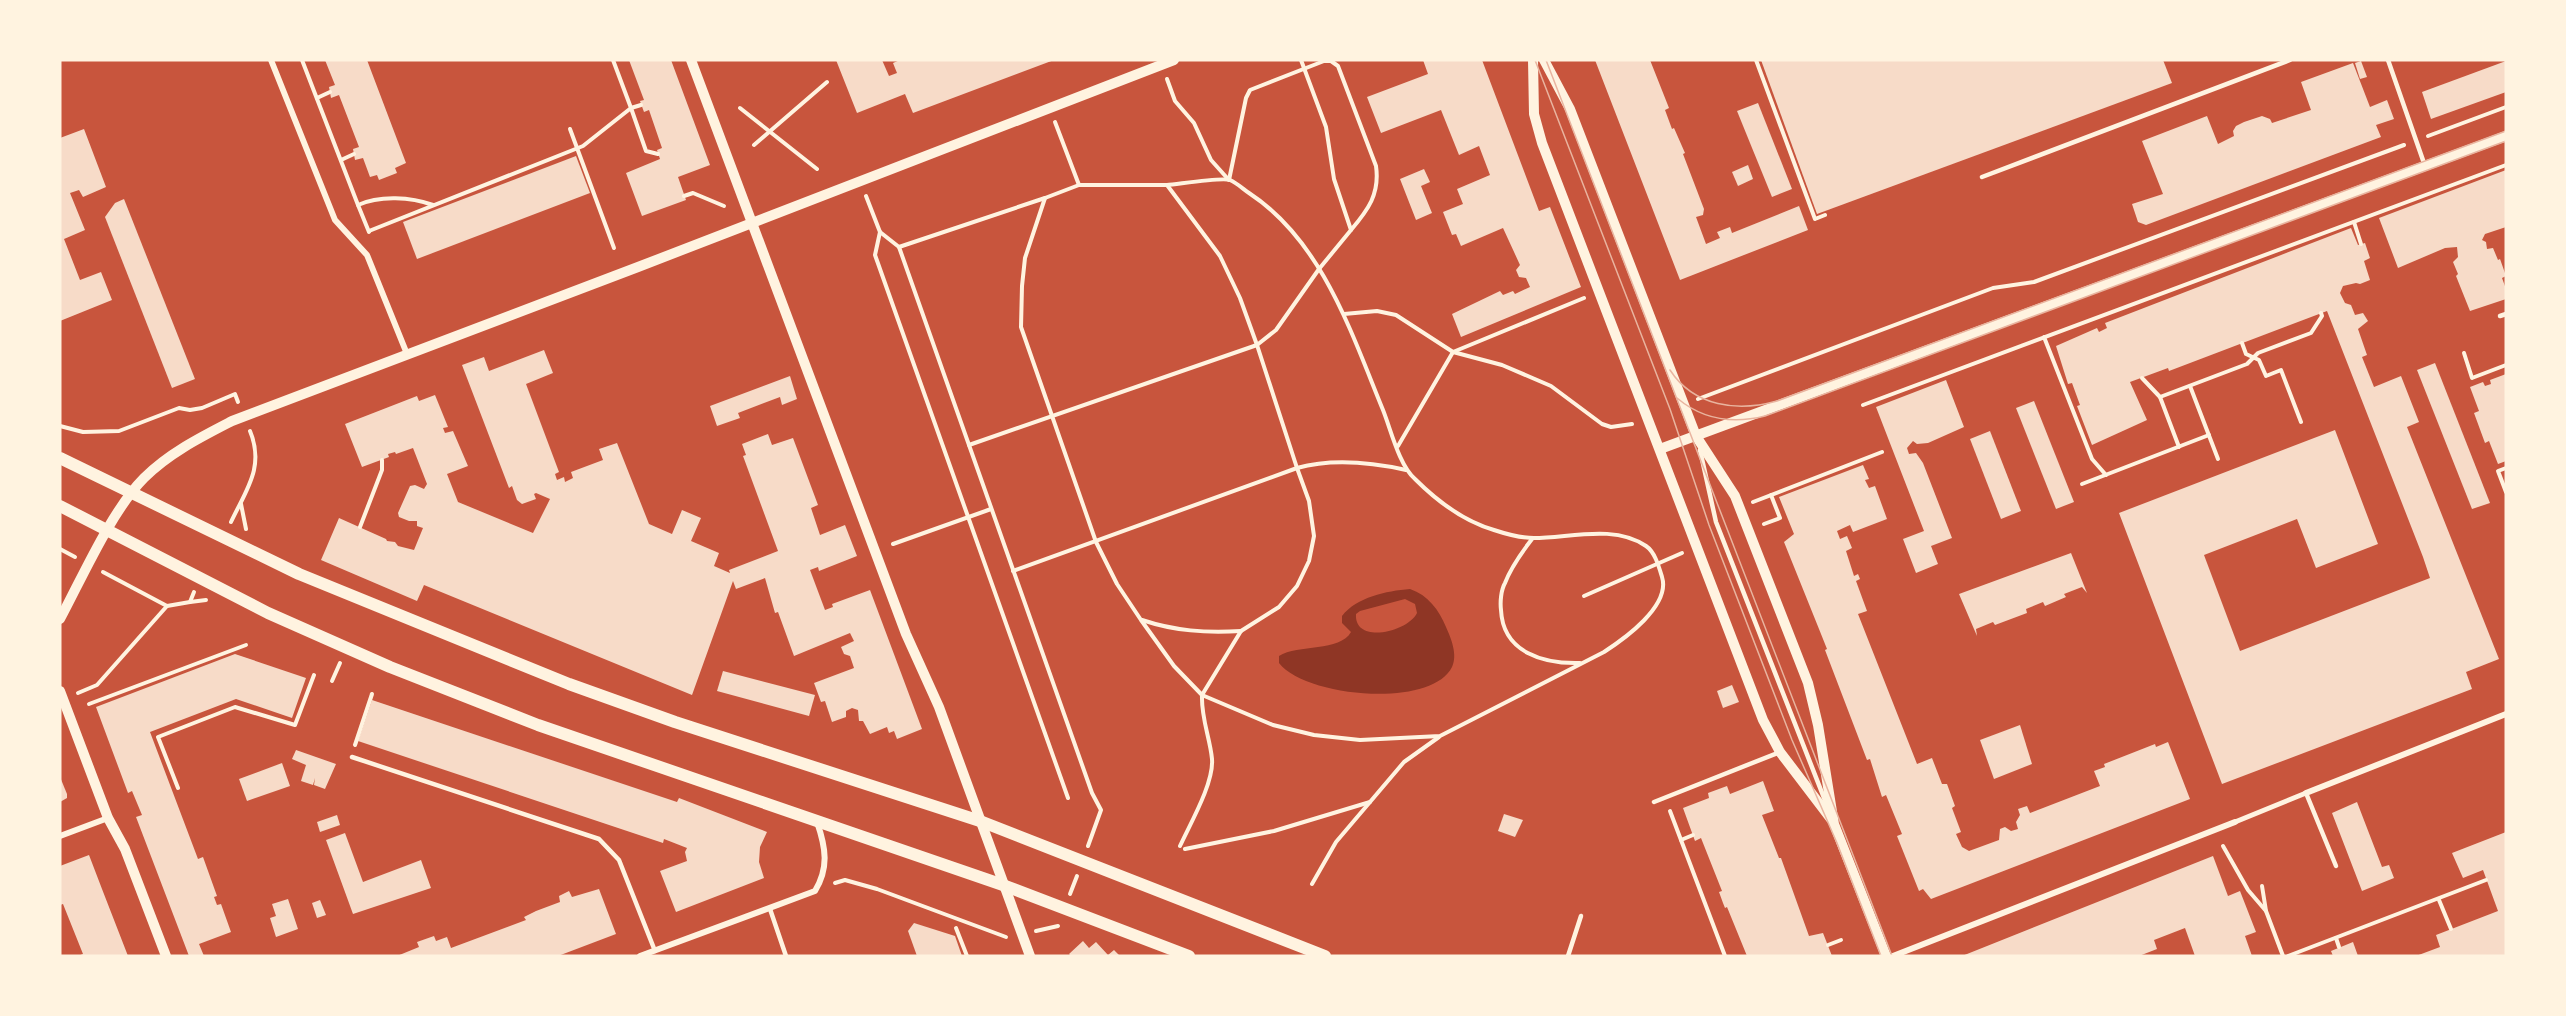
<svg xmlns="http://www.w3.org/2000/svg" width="2566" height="1016" font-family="'Source Sans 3',sans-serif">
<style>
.water{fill:#8f3625;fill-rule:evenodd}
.building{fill:#f7dbc8}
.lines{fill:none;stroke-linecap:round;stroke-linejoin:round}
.path{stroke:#fff3e0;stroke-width:4}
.service{stroke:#fff3e0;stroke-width:4.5}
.pedestrian{stroke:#fff3e0;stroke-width:5}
.minor{stroke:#fff3e0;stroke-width:6}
.tertiary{stroke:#fff3e0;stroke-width:10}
.secondary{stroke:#fff3e0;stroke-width:12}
.tram{stroke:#e9b49f;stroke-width:1.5}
</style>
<rect width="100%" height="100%" fill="#c8553d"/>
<path class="water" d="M1410,589C1428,595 1439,610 1446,627C1451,638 1458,655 1452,667C1431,709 1305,697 1279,663V656C1298,644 1340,652 1351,632L1342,623V616C1357,597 1386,591 1410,589ZM1405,599L1415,604L1417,613C1408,632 1354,645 1356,614L1360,611Z"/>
<g class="building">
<polygon points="325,60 367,60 406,163 395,168 397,173 379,180 377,175 370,177 363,158 355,160 353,149 359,147 339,95 331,98 329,87 335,85"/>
<polygon points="629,60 671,60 710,165 678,177 686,200 642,216 626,173 660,159 657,150 662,148 649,110 644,112 640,101 644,100"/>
<polygon points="836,60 882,60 889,76 897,73 893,63 900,60 1054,60 913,113 905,94 857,113"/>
<polygon points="1423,60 1482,60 1539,211 1550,207 1581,287 1461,337 1452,314 1500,291 1503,295 1513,291 1515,294 1530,287 1526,278 1519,277 1516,270 1520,265 1503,228 1461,246 1456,234 1452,235 1443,212 1463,204 1457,189 1490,175 1479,146 1459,155 1441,110 1381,133 1367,97 1428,74"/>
<polygon points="1595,60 1650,60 1669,108 1665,110 1672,129 1674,128 1685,153 1683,154 1704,209 1703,215 1696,217 1706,244 1720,238 1717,232 1730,227 1732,233 1799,206 1808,230 1680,280"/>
<polygon points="1761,60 2163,60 2172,83 1817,214"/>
<polygon points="2361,61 2367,77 2360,79 2355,63"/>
<polygon points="2506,61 2506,92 2431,119 2422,92"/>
<polygon points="2353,63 2370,107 2387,100 2394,119 2376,125 2381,137 2146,225 2138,222 2132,204 2163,194 2142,141 2207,116 2218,144 2234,136 2233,131 2236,126 2244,122 2262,116 2270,119 2272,123 2311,110 2301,82"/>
<polygon points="1758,103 1792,189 1772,197 1737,111"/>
<polygon points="84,129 106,187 83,197 79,190 70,193 85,230 64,239 80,280 101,272 112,300 60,321 60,138"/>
<polygon points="576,156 590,193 417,259 403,222"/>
<polygon points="1748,165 1753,179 1738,186 1732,172"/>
<polygon points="1424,169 1430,182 1421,186 1432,213 1416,220 1400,179"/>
<polygon points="2506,170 2506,227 2485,234 2482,240 2486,242 2487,249 2493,248 2498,260 2500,259 2506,276 2502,278 2506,289 2506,299 2470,311 2456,276 2458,274 2453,262 2458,257 2457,247 2445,248 2398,268 2379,218"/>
<polygon points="124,199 195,379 172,388 105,217 115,203"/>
<polygon points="2351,228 2358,245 2365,243 2370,258 2364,261 2370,280 2360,284 2356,283 2343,286 2340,293 2345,303 2351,305 2355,315 2363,313 2368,321 2358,329 2367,355 2362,357 2374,387 2401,376 2419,422 2407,427 2499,659 2466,672 2472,689 2222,784 2119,513 2335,430 2378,544 2316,568 2297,519 2204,555 2240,651 2430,578 2423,557 2327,311 2169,371 2168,368 2130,382 2147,420 2092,445 2077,406 2080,405 2072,383 2068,384 2056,346 2097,328 2099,332 2107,328 2105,323"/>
<polygon points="544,350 553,373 526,384 559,472 555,474 557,480 564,477 565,482 573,478 571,472 603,460 599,449 617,443 649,524 672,534 682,510 701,518 691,541 719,553 714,566 730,573 729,570 778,551 743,456 746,455 742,444 768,434 772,445 793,438 818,505 811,508 820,535 845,525 857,556 819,571 818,567 810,570 825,610 833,607 832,604 870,590 922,729 897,739 894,731 889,733 887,727 870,734 863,721 859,721 858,710 852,708 846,711 846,717 832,722 825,701 821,702 814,683 854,668 850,656 844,654 841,647 854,641 850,633 794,656 778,612 775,613 765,578 736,589 733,581 692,695 424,585 417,601 321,560 339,518 386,539 387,541 395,542 398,546 414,550 423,528 417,526 417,521 409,521 399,517 398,513 410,486 415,485 424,489 427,484 413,448 396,454 395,452 388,454 389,457 362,467 345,424 417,396 419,401 435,395 448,427 443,428 445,433 453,431 468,466 447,474 458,502 533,533 550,499 536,493 534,494 536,499 522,504 517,500 512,486 509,488 462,365 484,357 489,371"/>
<polygon points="2435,363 2490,503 2472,509 2417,370"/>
<polygon points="2506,374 2506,461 2498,464 2489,441 2485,443 2474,413 2479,411 2470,387 2483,382 2485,386 2491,384 2490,380"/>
<polygon points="790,376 797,399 782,405 780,397 738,413 740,418 717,426 710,406"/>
<polygon points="1946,380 1964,427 1928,443 1917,444 1913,441 1907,448 1909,454 1916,453 1923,463 1952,538 1931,546 1938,564 1916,573 1903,539 1924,531 1876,407"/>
<polygon points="2034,401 2074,502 2056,509 2016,408"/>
<polygon points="1990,431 2021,511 2001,519 1970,439"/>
<polygon points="1863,465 1869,479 1865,480 1869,488 1875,486 1887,519 1853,532 1850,525 1837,531 1840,539 1847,536 1852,548 1846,551 1854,576 1858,574 1860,579 1856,581 1867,611 1858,614 1917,764 1932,758 1942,784 1947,784 1955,806 1952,808 1961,832 1956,834 1962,847 1969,851 1999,840 2000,829 2005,827 2011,831 2018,829 2016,822 2020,815 2018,809 2027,806 2030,813 2100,786 2094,771 2105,767 2104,764 2155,744 2156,747 2168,742 2190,799 1931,899 1923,889 1919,891 1897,836 1902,834 1886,795 1882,797 1870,759 1867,760 1825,650 1827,649 1819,629 1784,542 1794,534 1779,497"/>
<polygon points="2071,553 2087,593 2082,587 2064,594 2066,597 2045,606 2043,602 2026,609 2027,613 1995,625 1993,622 1976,629 1977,636 1959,594"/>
<polygon points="235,654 306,678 292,718 236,699 150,732 198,859 203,857 217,896 214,897 217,905 221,904 231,932 199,944 204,956 189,956 136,817 142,815 132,791 128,793 96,707"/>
<polygon points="723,671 815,695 809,716 717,691"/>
<polygon points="1732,685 1739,702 1723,708 1717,691"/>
<polygon points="372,700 677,802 679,798 767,832 760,847 759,862 764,878 676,912 660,871 687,861 685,852 687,848 664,839 663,843 358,741"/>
<polygon points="2020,725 2032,764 1994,779 1980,740"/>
<polygon points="296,750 336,764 325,789 314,785 315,778 313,785 301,781 306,765 292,759"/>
<polygon points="282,763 290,786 247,801 239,779"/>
<polygon points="60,777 67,794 67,798 60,802"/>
<polygon points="1763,781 1774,811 1762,815 1779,858 1781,858 1809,936 1823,933 1832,956 1747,956 1727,907 1725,908 1723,903 1719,892 1722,891 1701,838 1695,841 1683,808 1709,798 1708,793 1727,786 1730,794"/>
<polygon points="2357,802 2382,867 2389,865 2394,878 2362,891 2332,813"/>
<polygon points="1504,814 1523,820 1515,837 1498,831"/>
<polygon points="337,815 340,825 320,832 317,822"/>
<polygon points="2506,832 2506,956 2416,956 2440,947 2436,935 2498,911 2483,870 2463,878 2452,853"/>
<polygon points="345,833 363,882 421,860 431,888 353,914 326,840"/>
<polygon points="89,855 102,889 128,956 78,956 83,954 63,904 60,905 60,866"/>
<polygon points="2213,856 2228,896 2240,891 2256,932 2245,936 2252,956 2195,956 2185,928 2154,940 2157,949 2139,956 1962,956"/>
<polygon points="599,889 616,934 558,956 397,956 419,947 417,942 434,936 436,941 447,937 451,948 526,920 524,917 536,911 560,902 559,896 569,891 572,897"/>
<polygon points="288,899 298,929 276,937 270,918 276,916 272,904"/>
<polygon points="320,900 326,915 317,918 312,903"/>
<polygon points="914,923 955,936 962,956 917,956 908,931"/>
<polygon points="1083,941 1089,948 1096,942 1108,955 1114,950 1120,956 1071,956 1069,954"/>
<polygon points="2353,942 2358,956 2333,956 2331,951"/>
</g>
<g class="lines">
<g class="path">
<path d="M302,60L358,205C380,195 411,197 433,205"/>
<path d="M1301,60L1326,127L1334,179L1351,230L1319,269L1276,330L1257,345L1240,298L1220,256L1167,185H1079L1045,198L1025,258L1022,286L1021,327L1096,542L1117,584L1141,620L1174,666L1202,695L1241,631L1279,607L1297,586L1309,561L1314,536L1309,501L1297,468C1333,458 1370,462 1406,470"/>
<polyline points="1756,60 1815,219 1825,215"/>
<polyline points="1167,79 1175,101 1194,123 1211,160 1228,179"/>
<polyline points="317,98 330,92"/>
<polyline points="641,105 631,108 646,151 658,154"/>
<polyline points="740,108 817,169"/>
<polyline points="1055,122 1079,185"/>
<polyline points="570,129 614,248"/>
<polyline points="2428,136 2506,107"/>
<polyline points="754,145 827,82"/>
<polyline points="341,160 354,154"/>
<path d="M1229,180L1246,98L1250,90L1324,61H1331L1338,66L1376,166C1380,194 1368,210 1351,230"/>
<path d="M1167,185C1179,184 1222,177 1230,180C1237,183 1243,189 1249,193C1322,241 1351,332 1383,410C1391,430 1399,465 1415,479C1438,502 1463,521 1494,530C1506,534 1522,538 1534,538C1569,538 1614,524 1646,546C1655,552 1659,567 1662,577C1671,606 1624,639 1604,652L1440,736L1360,740L1314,735L1273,725L1202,695C1201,718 1210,738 1212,759C1214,783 1190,824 1180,846"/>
<polyline points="684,196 693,193 724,206"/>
<polyline points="866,196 880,232 899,247 1092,793 1101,810 1088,846"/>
<polyline points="358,205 369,232"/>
<polyline points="2354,222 2361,244"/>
<polyline points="369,231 583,146 631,108 613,60"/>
<polyline points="880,232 875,255 1068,798"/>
<polyline points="899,247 1045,198"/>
<polyline points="1344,314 1377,311 1396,315 1453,352 1502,365 1551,386 1602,424 1611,427 1632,424"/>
<polyline points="2044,337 2092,459 2106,475"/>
<polyline points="2242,343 2246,354 2259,360 2266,376 2281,370 2301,422"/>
<polyline points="2464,353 2472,378 2506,365"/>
<polyline points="2142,378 2160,397 2179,447"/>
<polyline points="2190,386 2218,459"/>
<polyline points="2160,397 2247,364 2258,353 2311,333 2322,316 2321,313"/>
<polyline points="1698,399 1993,288 2034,282 2404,145"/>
<polyline points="1863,405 2506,165"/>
<polyline points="60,426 83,432 119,431 179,408 190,410 202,408 235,394 238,402"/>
<polyline points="969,445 1257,345 1297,468 1013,571"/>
<polyline points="1398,446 1453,352 1584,298"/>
<polyline points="2506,468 2498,471 2506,492"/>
<polyline points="2082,484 2209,435"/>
<polyline points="1753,502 1882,452"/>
<polyline points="241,504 246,529"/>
<path d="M231,522C246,490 265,467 250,431"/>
<polyline points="1764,524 1780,518 1771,495"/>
<polyline points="360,527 382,470 382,460"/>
<path d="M1532,539C1522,552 1511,567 1505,583C1501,590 1500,602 1501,610C1503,653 1544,664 1580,663"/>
<polyline points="893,544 991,509"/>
<polyline points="60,549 75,557"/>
<polyline points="103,572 167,606 190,602 194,592"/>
<polyline points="1584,596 1682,553"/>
<polyline points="190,602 206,600"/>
<path d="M1142,620C1175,631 1205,633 1241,631"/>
<polyline points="332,681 340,663"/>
<polyline points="78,693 97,685 167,606"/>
<polyline points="89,704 246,645"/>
<polyline points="355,745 372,694"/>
<polyline points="178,788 158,737 235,707 295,725 314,675"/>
<polyline points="1670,811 1725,956"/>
<polyline points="1681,840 1693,835"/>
<polyline points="2223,846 2248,890 2266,911"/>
<polyline points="1185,849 1274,831 1370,802"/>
<polyline points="835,883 845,880 877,889 1006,937"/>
<polyline points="1312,884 1336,842 1404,762 1439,737"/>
<polyline points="2262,886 2266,911 2283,956"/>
<polyline points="1070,894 1077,876"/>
<polyline points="2439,900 2451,929"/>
<polyline points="956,928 967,956"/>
<polyline points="1036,931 1058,926"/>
<polyline points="2336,938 2339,947"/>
<polyline points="1828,945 1841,940"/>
<polyline points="2288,956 2486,880"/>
</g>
<g class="service">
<polyline points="2388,60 2425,166"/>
<polyline points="1982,177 2290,60"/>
<polyline points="2500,316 2506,314"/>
<polyline points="1700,450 1716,522 1826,803"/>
<polyline points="352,757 599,839 619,860 655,951"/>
<polyline points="2306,793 2336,866"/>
<polyline points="1654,802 1780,752"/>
<polyline points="770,909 786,956"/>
<polyline points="1568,956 1581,916"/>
</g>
<polyline class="pedestrian" points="2235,822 2306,793"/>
<g class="minor">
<polyline points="271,60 335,220 367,255 407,354"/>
<polyline points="2306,793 2506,714"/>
<polyline points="60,836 108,818"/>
<path d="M640,956L815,891C829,868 826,848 817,822"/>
<polyline points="1893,956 2235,822"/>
</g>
<g class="tertiary">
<polyline points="691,60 906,634 939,707 1030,956"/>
<polyline points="1533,60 1534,114 1542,143 1763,720 1780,752 1831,819"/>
<polyline points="1544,60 1570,109 1696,436 1735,496 1808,683 1818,725 1834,824 1886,956"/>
<polyline points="1660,449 2506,136"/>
<path d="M60,619C82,578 112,510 144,478C169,453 201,437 232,421L638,267L1174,60"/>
<polyline points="60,691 108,818 125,849 166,956"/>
</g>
<g class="secondary">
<polyline points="60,458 299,574 569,684 675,722 980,821 1325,956"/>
<polyline points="60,506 268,613 390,667 538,725 1003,885 1189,956"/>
</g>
<g class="tram">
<polyline points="1535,60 1670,409 1709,525 1792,740 1837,843 1881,956"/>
<polyline points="1546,60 1892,956"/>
<path d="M1670,370C1694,407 1738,412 1777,401L2506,131"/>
<path d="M1677,398C1703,420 1733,424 1765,416L2506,141"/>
</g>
</g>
<rect width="2566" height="1016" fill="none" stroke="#fff3e0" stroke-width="123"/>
</svg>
